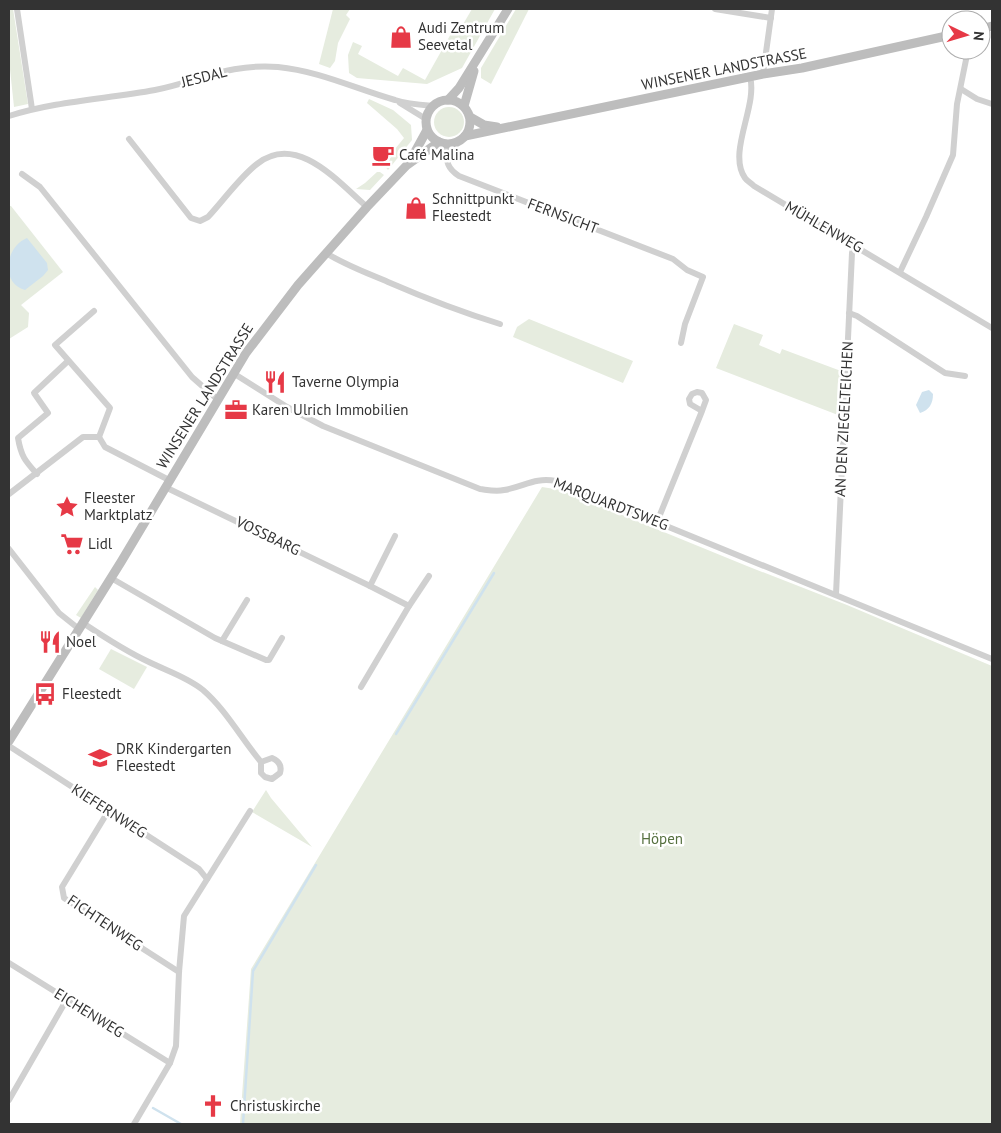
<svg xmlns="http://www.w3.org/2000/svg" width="1001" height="1133" font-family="'PT Sans',sans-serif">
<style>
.green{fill:#e6ecdf}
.water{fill:#cfe2ee}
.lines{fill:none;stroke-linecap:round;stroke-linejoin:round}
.stream{stroke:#cfe2ee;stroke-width:2.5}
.street{stroke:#d0d0d0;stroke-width:6}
.secondary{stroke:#bdbdbd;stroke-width:9}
.labels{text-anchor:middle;stroke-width:5;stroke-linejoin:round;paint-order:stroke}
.poi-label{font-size:15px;fill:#333;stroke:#fff;text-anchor:start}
.street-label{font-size:15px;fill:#333;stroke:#fff}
.park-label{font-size:15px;fill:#56703f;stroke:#fff}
</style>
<rect width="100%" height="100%" fill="#fff"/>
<g class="green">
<polygon points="9,9 13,9 28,104 14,107 9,60"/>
<polygon points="333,9 350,9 346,15 350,19 338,43 335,61 330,68 319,64"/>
<polygon points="472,9 495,9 462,68 427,84 357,78 349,73 348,55 353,42 362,46 358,54 398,76 403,68 425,80 457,23 462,26"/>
<polygon points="516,9 529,9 491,84 481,78 481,68"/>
<polygon points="369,99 393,110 411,125 412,140 388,170 384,165 392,156 391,154 404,138 397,129 367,103"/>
<circle cx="449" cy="122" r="15"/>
<polygon points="377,172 380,172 384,175 370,190 356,189 365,183"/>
<polygon points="9,206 11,206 63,272 21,305 29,313 28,327 9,339"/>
<polygon points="529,319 633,361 623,383 513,337 517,327"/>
<polygon points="734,324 763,335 759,345 780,354 782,349 841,371 838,415 716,368"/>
<polygon points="542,487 561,490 747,566 847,605 992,666 992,1124 240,1124 251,969"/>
<polygon points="95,587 98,590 81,618 76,615"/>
<polygon points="111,649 147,667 134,689 99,669"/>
<polygon points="266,790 271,798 312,847 252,812"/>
</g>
<g class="water">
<path d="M27,238L47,263L48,270L43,276L25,290C0,283 5,247 27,238Z"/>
<path d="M929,390L933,394C933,404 929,410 920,413L916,405L922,392Z"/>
</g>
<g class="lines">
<g class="stream">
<polyline points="396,734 494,573"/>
<polyline points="153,1108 181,1124"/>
<polyline points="243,1124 253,971 316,865"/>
</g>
<g class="street">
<polyline points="17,9 32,109"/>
<polyline points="715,9 771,18"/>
<polyline points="763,74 772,9"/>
<path d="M750,77C758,106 727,152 745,178C747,181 751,183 754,186L992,328"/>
<polyline points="961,89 977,99 992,104"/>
<polyline points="400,103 426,119"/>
<path d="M9,116C56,101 106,99 155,90C199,81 231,63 278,67C319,71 356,89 395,100C407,104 421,105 433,106"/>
<path d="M129,139L191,218L200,221L208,217C223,201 240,177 257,164C297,132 339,183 367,207"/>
<path d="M446,144C447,160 445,167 459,176L673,259L687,270L703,277L685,324L681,343"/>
<polyline points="22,174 40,187 192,377 217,399"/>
<path d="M326,253C345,265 367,273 388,282C425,298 461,312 500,324"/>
<polyline points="900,272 926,217 953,155 957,104 968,50"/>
<polyline points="94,311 55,345 110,408 99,437"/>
<polyline points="849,313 857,316 945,373 965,376"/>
<path d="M233,373L287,407L323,426L480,489C488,490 496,492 504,490C524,487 534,477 556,481L992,659"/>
<polyline points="99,437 105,447 169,480"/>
<path d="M37,474C25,461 21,456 18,438L48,413L34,393L68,361"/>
<polyline points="165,487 370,586 409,606"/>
<polyline points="9,494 83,437 99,437"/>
<polyline points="657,522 702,411 706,400 702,393 697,392 692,394 689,399 690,404 702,411"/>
<polyline points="9,549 59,613 79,629"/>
<polyline points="111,578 215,638 266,660 269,660 282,638"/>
<polyline points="370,586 395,536"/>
<polyline points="836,594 852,253 854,245"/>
<path d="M83,623C104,637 125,651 149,662C167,671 187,677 203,690C226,710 241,738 261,762L272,758C279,761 282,766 280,773L272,779L265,777L261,773V762"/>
<polyline points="222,641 247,600"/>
<polyline points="361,687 409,606 429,576"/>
<polyline points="9,746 199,869 207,879"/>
<polyline points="109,810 62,887 64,898 179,972"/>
<polyline points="9,963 170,1063"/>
<polyline points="9,1100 67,999"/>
<polyline points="134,1124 170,1063 176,1046 179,972 184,916 250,811"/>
</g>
<g class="secondary">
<polyline points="981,29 992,26"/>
<circle cx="448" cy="122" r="22"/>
<polyline points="448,100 459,88 508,9"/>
<polyline points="464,106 474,71"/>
<polyline points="470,117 484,125 497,127"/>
<polyline points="465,136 763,74 802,68 951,35"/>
<polyline points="410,161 427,130"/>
<polyline points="9,741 121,562 246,353 298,285 367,207 407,165 439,142"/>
</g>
</g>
<defs>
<symbol id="shop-bare" viewBox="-9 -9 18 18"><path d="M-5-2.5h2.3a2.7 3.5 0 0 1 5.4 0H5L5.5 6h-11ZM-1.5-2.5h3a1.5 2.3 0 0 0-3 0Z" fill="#e63946" stroke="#fff" stroke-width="2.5" paint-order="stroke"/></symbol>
<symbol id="cafe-bare" viewBox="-9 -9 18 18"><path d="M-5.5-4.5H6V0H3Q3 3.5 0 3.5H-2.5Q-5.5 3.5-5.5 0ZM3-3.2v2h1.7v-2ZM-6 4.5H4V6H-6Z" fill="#e63946" stroke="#fff" stroke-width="2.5" paint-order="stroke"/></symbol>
<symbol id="restaurant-bare" viewBox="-9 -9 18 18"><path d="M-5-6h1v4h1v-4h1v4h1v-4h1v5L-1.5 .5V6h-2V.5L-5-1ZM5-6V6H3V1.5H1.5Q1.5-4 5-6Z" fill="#e63946" stroke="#fff" stroke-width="2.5" paint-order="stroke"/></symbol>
<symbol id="office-bare" viewBox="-9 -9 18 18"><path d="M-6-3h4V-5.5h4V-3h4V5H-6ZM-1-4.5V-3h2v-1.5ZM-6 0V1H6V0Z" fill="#e63946" stroke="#fff" stroke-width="2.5" paint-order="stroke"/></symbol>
<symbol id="sight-bare" viewBox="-9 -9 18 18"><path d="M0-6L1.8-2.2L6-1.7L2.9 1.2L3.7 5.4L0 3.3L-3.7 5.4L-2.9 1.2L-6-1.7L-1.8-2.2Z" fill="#e63946" stroke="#fff" stroke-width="2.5" paint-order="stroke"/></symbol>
<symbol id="supermarket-bare" viewBox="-9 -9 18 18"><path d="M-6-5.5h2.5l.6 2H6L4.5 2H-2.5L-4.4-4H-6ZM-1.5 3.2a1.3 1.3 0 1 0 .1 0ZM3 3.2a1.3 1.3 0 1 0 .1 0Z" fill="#e63946" stroke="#fff" stroke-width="2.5" paint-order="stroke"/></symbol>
<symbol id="bus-bare" viewBox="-9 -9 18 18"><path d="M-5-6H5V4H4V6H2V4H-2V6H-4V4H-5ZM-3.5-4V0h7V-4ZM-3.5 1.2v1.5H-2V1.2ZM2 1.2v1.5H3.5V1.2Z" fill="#e63946" stroke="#fff" stroke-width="2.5" paint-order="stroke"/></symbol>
<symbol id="school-bare" viewBox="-9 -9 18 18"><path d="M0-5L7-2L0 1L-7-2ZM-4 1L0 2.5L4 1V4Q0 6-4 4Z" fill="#e63946" stroke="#fff" stroke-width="2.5" paint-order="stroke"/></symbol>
<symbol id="church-bare" viewBox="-9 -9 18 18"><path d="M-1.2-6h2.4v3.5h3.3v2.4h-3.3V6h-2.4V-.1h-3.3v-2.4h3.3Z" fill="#e63946" stroke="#fff" stroke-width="2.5" paint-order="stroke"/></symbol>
</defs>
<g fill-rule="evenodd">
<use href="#shop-bare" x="385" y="21" width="32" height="32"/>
<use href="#cafe-bare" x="367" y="139" width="32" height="32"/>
<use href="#shop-bare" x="400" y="192" width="32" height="32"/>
<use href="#restaurant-bare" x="259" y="366" width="32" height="32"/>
<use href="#office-bare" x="220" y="394" width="32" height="32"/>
<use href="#sight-bare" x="51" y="491" width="32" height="32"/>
<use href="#supermarket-bare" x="56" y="528" width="32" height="32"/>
<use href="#restaurant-bare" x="34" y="626" width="32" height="32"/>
<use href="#bus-bare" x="29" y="678" width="32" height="32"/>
<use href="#school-bare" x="84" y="742" width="32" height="32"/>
<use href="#church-bare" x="197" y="1090" width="32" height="32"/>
</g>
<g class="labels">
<g class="poi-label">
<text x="418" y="33">Audi Zentrum<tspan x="418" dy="17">Seevetal</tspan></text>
<text x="399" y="160">Café Malina</text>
<text x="432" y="204">Schnittpunkt<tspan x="432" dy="17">Fleestedt</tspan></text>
<text x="292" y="387">Taverne Olympia</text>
<text x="252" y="415">Karen Ulrich Immobilien</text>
<text x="84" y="503">Fleester<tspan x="84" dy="17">Marktplatz</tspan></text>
<text x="88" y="549">Lidl</text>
<text x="66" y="647">Noel</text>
<text x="62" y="699">Fleestedt</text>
<text x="116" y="754">DRK Kindergarten<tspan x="116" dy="17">Fleestedt</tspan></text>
<text x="230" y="1111">Christuskirche</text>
</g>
<g class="street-label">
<text transform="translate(724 69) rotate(-11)" y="5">WINSENER LANDSTRASSE</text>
<text transform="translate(204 77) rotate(-14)" y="5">JESDAL</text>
<text transform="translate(563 216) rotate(21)" y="5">FERNSICHT</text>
<text transform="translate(824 227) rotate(30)" y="5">MÜHLENWEG</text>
<text transform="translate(205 396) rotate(-58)" y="5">WINSENER LANDSTRASSE</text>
<text transform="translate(844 419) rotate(-87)" y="5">AN DEN ZIEGELTEICHEN</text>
<text transform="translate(611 504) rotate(21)" y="5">MARQUARDTSWEG</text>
<text transform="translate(268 536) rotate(26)" y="5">VOSSBARG</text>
<text transform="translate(109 811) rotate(33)" y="5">KIEFERNWEG</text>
<text transform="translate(105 923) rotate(34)" y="5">FICHTENWEG</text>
<text transform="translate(89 1013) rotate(32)" y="5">EICHENWEG</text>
</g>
<g class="park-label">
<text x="662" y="844">Höpen</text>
</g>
</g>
<rect width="1001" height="1133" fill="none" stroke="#333333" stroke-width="20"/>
<g transform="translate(966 35) rotate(95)"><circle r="24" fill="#ffffff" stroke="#adadad"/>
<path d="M0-4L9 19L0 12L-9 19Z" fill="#e63946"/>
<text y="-8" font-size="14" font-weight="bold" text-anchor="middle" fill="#333333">N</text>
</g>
</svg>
